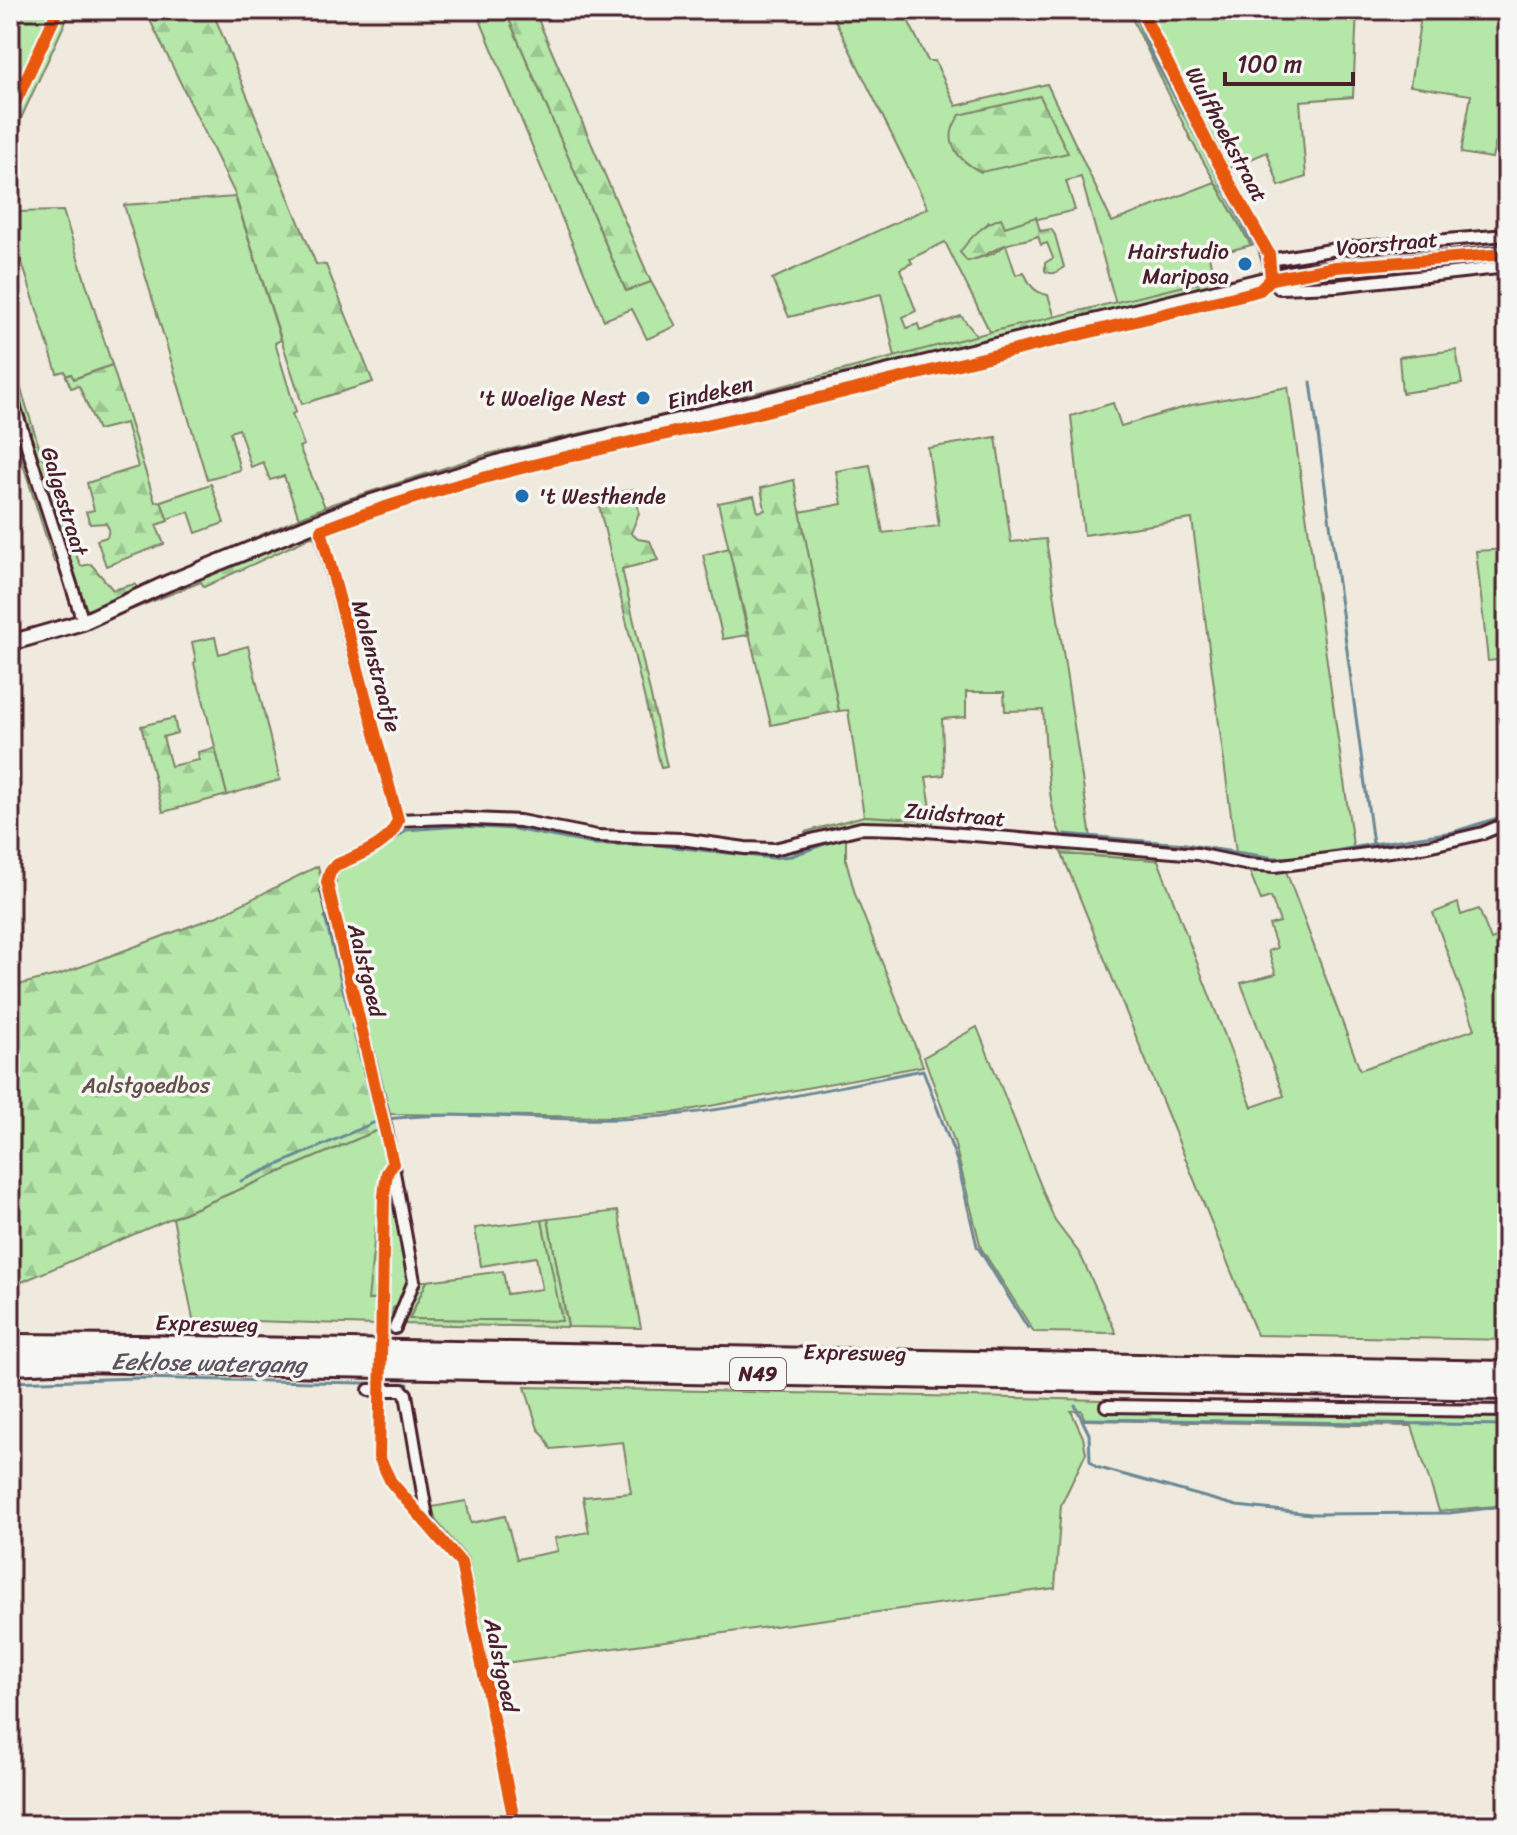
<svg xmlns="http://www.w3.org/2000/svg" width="1517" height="1835" font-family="Sriracha,sans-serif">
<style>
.grass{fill:#b4e7a8;stroke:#7f836a;stroke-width:2}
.forest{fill:url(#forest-firs);stroke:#7f836a;stroke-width:2}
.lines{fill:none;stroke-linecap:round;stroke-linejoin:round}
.stream{stroke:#6a8895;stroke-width:3}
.street-casing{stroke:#4a1f2b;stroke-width:16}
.secondary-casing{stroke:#4a1f2b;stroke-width:20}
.highway-casing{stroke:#4a1f2b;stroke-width:26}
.street{stroke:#f6f6f2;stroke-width:10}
.secondary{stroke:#f6f6f2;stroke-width:14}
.highway{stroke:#f6f6f2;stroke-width:20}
.cycleway-casing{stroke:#f6f6f2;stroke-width:17}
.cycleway{stroke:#e8590c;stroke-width:12}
.poi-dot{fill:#1f6fb2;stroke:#f6f6f2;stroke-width:3}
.labels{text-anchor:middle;stroke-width:7;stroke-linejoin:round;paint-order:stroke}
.shield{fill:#f6f6f2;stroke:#7e6067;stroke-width:2}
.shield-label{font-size:20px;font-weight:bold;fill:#4a1f2b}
.street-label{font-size:22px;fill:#4a1f2b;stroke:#f6f6f2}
.poi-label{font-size:22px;fill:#4a1f2b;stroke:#f6f6f2;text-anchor:end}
.park-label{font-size:22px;fill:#64514a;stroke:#f6f6f2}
.water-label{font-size:24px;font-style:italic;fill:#5a5460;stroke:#f6f6f2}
</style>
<defs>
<pattern id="forest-firs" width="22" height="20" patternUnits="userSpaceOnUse" patternTransform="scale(2)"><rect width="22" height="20" fill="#b4e7a8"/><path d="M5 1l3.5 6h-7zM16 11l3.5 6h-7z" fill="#9cc691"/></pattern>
</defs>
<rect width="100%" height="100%" fill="#efeadd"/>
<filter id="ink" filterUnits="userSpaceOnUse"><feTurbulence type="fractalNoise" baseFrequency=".0125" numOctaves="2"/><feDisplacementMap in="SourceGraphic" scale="16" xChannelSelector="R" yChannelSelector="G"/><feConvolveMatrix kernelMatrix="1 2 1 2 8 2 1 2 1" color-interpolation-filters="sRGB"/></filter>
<g filter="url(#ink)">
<g class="grass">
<polygon points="12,10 51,10 13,91 10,88"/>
<polygon points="61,10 71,10 10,142 10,121"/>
<polygon points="476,10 505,10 626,291 651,282 676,326 647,339 632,309 604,320"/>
<path d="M830,10H903L928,61H935L956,106L1047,84L1112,222L1215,182L1251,245L1209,256L1214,279L1116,304L1081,177L1066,181L1075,210L1005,227L989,222L960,252L968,261L992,254L1006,245L1016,275L1024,272C1029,284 1034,293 1048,295L1055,318L990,332L945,242L910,259L912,263L900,269L916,311L903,317L907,328L918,324L920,331L961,316L977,336L895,357L881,294L789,317L772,279L928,208Z"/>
<polygon points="1146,10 1357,10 1353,97 1300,101 1306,177 1279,186 1267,152 1228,169 1186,92"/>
<polygon points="1422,10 1507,10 1507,144 1496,142 1492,158 1461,153 1471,95 1410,86"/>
<polygon points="235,197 281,340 275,343 296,412 292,414 304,445 299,447 325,507 299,518 284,476 270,480 263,462 251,467 239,429 230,432 240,470 207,479 124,205"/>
<polygon points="63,211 112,365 73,379 71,374 66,376 65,371 57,373 11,228 16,227 12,212"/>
<polygon points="1456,350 1462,384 1402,393 1399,357"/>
<polygon points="1288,387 1354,852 1294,861 1254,862 1254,856 1236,853 1192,519 1084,535 1071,416 1113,403 1121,426 1192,405"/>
<path d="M996,437L1011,542L1046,539L1091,838L1074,840L1063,837C1047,816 1046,740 1043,710L1005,711L1004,692H966V717L942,719L944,775L926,777L933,820L864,816L848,710L839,711L800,512L842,504L836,471L870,465L883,533L939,526L928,448Z"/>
<polygon points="211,484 224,523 196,533 189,512 167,519 161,501"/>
<polygon points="729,548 748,635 723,639 703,555"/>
<polygon points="1507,549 1507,659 1488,661 1476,551"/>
<polygon points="215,637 219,654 248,646 280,780 227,795 194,663 196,661 192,642"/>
<path d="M413,823L497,824L602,842L679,844L754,855L795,852L846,836V860L855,894L923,1066L678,1112L611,1117L390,1114L332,881C337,864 374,854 389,843C398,836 402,828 413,823Z"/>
<polygon points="1062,854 1158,860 1252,1107 1284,1096 1241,983 1276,974 1268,951 1277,948 1269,925 1280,922 1271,897 1261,900 1249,870 1286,871 1360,1070 1475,1029 1433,913 1458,903 1461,915 1479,909 1491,940 1507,934 1507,1340 1257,1335"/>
<polygon points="977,1027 1055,1221 1080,1254 1116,1333 1034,1332 981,1248 954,1141 924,1057"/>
<polygon points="383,1128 388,1161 381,1188 380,1225 376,1224 369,1300 376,1300 375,1325 193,1319 173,1218"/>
<polygon points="618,1211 641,1328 568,1327 548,1219"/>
<polygon points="542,1220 563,1321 409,1319 427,1281 503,1271 507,1294 542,1289 536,1257 481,1266 475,1228"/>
<polygon points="525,1387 1103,1400 1507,1404 1507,1505 1439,1511 1412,1426 1085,1420 1081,1410 1071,1411 1083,1437 1086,1453 1061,1505 1055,1588 489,1665 468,1559 436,1521 432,1507 466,1501 471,1523 505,1516 517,1559 558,1551 555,1538 589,1532 583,1497 631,1493 623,1442 551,1449 544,1435 538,1429"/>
</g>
<g class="forest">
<polygon points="145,10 212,10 316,264 326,265 373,382 302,404 234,192"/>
<polygon points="505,10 534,10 651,282 626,291"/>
<polygon points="1128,10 1135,10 1259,243 1251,245 1190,138"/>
<path d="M1040,96L1068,153L981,172C956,159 941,140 960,115Z"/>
<path d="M1036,217L1040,231L1051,229L1055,235L1064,267C1058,272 1052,276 1045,271V263L1053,258L1047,243L1041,245L1038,236C1027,240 1014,242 1005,245C990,251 984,258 967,261L960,252C971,237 983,224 1001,218L1005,227Z"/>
<polygon points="1214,279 1217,288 482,462 196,571 192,565 332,504 488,454 716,403 990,332"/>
<polygon points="1093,327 1095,334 731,422 510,470 405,502 327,529 324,522 461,477"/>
<polygon points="10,354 67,536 81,566 91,564 113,590 135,584 140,594 85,616 66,560 54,562 10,423"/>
<polygon points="112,365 155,502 161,501 168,521 156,525 164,544 106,566 97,540 107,537 109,529 106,523 90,524 86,512 94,510 87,483 138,467 126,423 98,430 79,386 71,388 66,376 71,374 74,379"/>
<polygon points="794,480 839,711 771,725 718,503 754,496 758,512 765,510 761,488"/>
<polygon points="635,489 639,513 631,533 638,539 650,541 658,560 622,569 667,767 661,768 597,497"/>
<polygon points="308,530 319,538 311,537 204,587 201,582 118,615 116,611"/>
<polygon points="174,718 177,733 163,737 171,766 199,760 198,752 215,748 227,795 163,812 141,726"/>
<polygon points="864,816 933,820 933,826 900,824 807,839 805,832"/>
<polygon points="1091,838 1183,843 1254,856 1254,862 1074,840"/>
<polygon points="1059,847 1157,854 1158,860 1062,854"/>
<polygon points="318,866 383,1128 10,1287 10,987 61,974 220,915"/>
<polygon points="389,1184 394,1184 410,1281 402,1302 393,1308 391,1323 383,1323 386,1211"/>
<polygon points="548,1219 568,1327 398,1324 417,1281 427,1281 409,1319 562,1321 542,1220"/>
<polygon points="376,1224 380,1225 376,1299 368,1300"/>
</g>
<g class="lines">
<g class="stream">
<polyline points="1133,10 1148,47 1252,242"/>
<polyline points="1185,89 1237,185"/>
<polyline points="1311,382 1373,844 1453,832 1504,816"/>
<polyline points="1065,834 1179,844 1276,858 1303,857 1373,844"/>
<polyline points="376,852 387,846 406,830 460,826 514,829 593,844 657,845 772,858 791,856 836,840"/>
<polyline points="337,871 351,864"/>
<polyline points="334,896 363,1009"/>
<polyline points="325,917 349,1013"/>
<polyline points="365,1018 390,1118"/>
<polyline points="352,1025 376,1121"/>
<path d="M387,1119C464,1109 543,1122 620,1119C722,1115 823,1089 923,1070L957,1161L977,1246L1028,1328"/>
<polyline points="241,1181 380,1120"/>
<polyline points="10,1382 137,1378 408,1384"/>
<polyline points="1075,1405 1089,1434 1090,1461 1096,1467 1237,1506 1311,1514 1449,1513 1507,1506"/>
<polyline points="1082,1419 1507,1425"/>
</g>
<defs>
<g id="street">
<path d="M1141,10C1178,90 1221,167 1263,244C1272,261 1267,274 1279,288L1336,286L1507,267"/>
<polyline points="10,114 58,10"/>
<polyline points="1270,260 1337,249 1507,235"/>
<polyline points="10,392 83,622"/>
<polyline points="318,521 398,820"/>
<polyline points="398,820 450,818 520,821 597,836 681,839 745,848 774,849 861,828 902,829 1197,854 1245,864 1275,866 1428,846 1483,833 1507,823"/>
<path d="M395,1328L414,1281L386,1129L327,889L330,872L336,865C358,855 390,846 398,820"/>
<polyline points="369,1390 402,1390 406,1394 428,1523 461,1563 515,1825"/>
<polyline points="1106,1406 1507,1411"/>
</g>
<polyline id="secondary" points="10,643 83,622 168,583 353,508 504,461 857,380 1293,273 1507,254"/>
<g id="highway">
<polyline points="10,1345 138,1346 1507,1372"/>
<polyline points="10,1364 77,1361 1507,1389"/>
</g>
</defs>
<use href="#street" class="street-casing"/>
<use href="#secondary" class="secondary-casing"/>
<use href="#highway" class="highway-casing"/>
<use href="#street" class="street"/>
<use href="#secondary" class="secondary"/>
<use href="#highway" class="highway"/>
<defs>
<g id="cycleway">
<polyline points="1141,10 1208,144 1269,254 1271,279"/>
<polyline points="10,114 58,10"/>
<polyline points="1271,279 1336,267 1507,254"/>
<path d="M515,1825L461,1563L391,1482L379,1457L384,1196L387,1173L393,1164L327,882L330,872L336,865C358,855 390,846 398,820L321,530C461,476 608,448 754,414C920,375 1085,333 1250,293L1260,290L1271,279"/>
</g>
</defs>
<use href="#cycleway" class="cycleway-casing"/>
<use href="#cycleway" class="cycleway"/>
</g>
</g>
<g class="poi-dot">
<circle cx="1245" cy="264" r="8"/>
<circle cx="643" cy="398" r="8"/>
<circle cx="522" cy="496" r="8"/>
</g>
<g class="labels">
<rect class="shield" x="730" y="1358" width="56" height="32" rx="6"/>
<g class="shield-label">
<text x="758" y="1381">N49</text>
</g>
<g class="street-label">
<text transform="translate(1227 134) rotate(62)" y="8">Wulfhoekstraat</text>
<text transform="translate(1387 243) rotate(-5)" y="8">Voorstraat</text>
<text transform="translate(710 392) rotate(-13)" y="8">Eindeken</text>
<text transform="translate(65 501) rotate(73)" y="8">Galgestraat</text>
<text transform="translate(377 666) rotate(75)" y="8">Molenstraatje</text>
<text transform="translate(955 814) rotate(5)" y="8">Zuidstraat</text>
<text transform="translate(367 970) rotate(76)" y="8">Aalstgoed</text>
<text transform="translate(207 1323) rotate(1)" y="8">Expresweg</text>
<text transform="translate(855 1352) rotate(1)" y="8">Expresweg</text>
<text transform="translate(502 1665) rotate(78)" y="8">Aalstgoed</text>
</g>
<g class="poi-label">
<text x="1229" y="259">Hairstudio<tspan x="1229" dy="25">Mariposa</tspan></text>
<text x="627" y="406">'t Woelige Nest</text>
<text x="538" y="504" text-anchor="start">'t Westhende</text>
</g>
<g class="park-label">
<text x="146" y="1093">Aalstgoedbos</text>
</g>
<g class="water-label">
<text transform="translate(209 1363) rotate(1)" y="8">Eeklose watergang</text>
</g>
</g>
<rect width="1517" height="1835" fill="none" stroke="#f6f6f2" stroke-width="40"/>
<rect x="20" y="20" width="1477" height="1795" fill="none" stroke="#4a1f2b" stroke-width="3" filter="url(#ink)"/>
<path d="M1225 72v12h128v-12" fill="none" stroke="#4a1f2b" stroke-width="4"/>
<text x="1237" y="72" font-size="24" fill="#4a1f2b" stroke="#f6f6f2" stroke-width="6" paint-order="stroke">100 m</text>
</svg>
